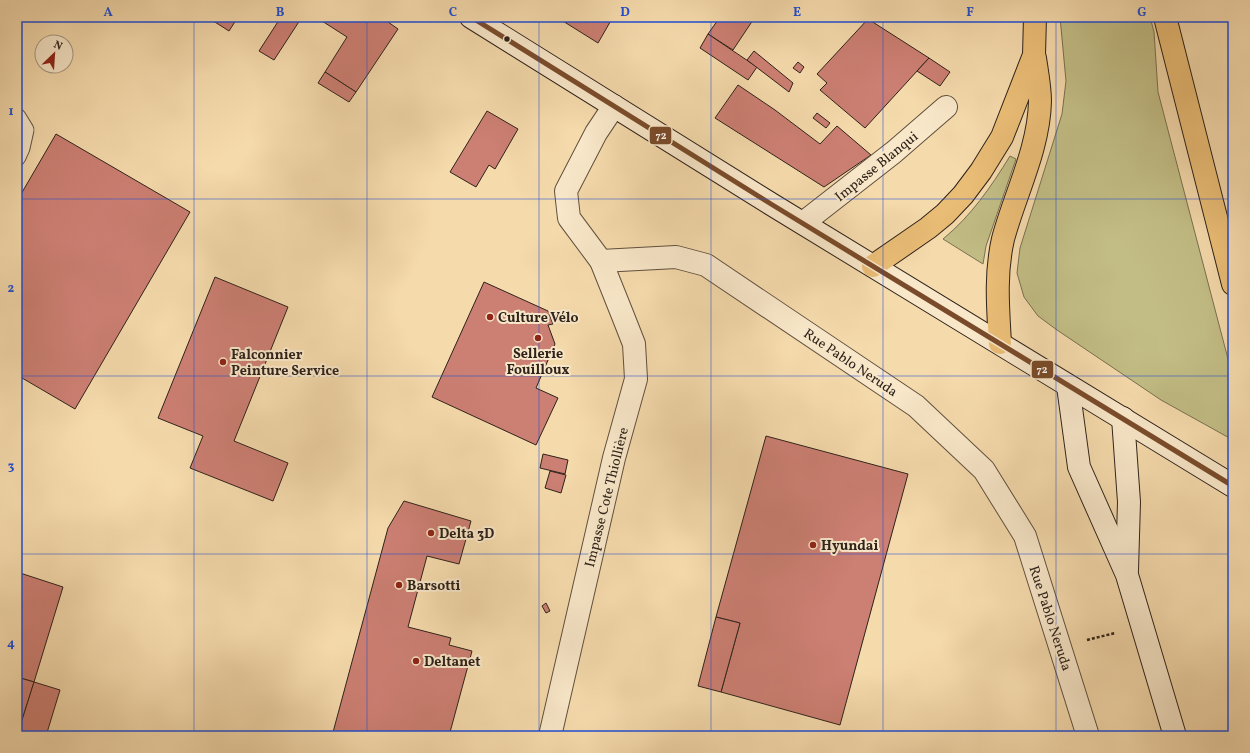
<svg xmlns="http://www.w3.org/2000/svg" width="1250" height="753" font-family="Vollkorn,serif">
<style>
.green{fill:#c2bd85;stroke:#787050}
.building{fill:#cc7f73;stroke:#2e221a}
.lines{fill:none;stroke-linecap:round;stroke-linejoin:round}
.lane-casing{stroke:#60503e;stroke-width:19}
.street-casing{stroke:#60503e;stroke-width:24}
.secondary-casing{stroke:#2e221a;stroke-width:24}
.highway-casing{stroke:#2e221a;stroke-width:24}
.path{stroke:#2e221a;stroke-width:2.5;stroke-dasharray:3 2;stroke-linecap:butt}
.lane{stroke:#f8e7c9;stroke-width:17}
.street{stroke:#f8e7c9;stroke-width:22}
.secondary{stroke:#f8e7c9;stroke-width:22}
.highway{stroke:#eabd76;stroke-width:22}
.bus-1-casing{stroke:#f8e7c9;stroke-width:8}
.bus-1{stroke:#7a4b2a;stroke-width:5}
.grid{fill:none;stroke:#1d4ed8;stroke-width:1;stroke-opacity:0.55}
.bus-dot{fill:#2e221a;stroke:#f8e7c9;stroke-width:1.5}
.poi-dot{fill:#8f2418;stroke:#f8e7c9;stroke-width:1.5}
.labels{text-anchor:middle;stroke-width:4;stroke-linejoin:round;paint-order:stroke}
.street-label{font-size:14px;fill:#2e221a;stroke:#f8e7c9}
.poi-label{font-size:14px;font-weight:bold;fill:#2e221a;stroke:#f8e7c9;text-anchor:start}
.line-badge{stroke:#f8e7c9;stroke-width:1.5}
.badge-label{font-size:11px;text-anchor:middle;font-weight:bold;fill:#fff}
.neatline{fill:none;stroke:#1d4ed8;stroke-width:1.5}
.grid-label{font-size:13px;text-anchor:middle;font-weight:bold;fill:#1d4ed8}
</style>
<rect width="100%" height="100%" fill="#f5daac"/>
<filter id="stains"><feTurbulence type="fractalNoise" baseFrequency=".005" numOctaves="4"/><feColorMatrix values="0 0 0 0 .2 0 0 0 0 .09 0 0 0 0 .02 0 0 0 .5 -.17"/></filter>
<radialGradient id="worn" r=".72"><stop offset=".6" stop-color="#630" stop-opacity="0"/><stop offset="1" stop-color="#630" stop-opacity=".3"/></radialGradient>
<g class="green">
<polygon points="1060,17 1150,17 1154,32 1158,92 1233,378 1233,440 1161,400 1057,330 1038,316 1024,297 1017,273 1020,248 1062,114 1066,81"/>
<path d="M1010,156L1016,159L986,246L983,264L943,239C971,216 991,187 1010,156Z"/>
</g>
<g class="building">
<polygon points="207,17 238,17 229,31"/>
<polygon points="281,17 302,17 274,60 259,51"/>
<polygon points="324,17 381,17 398,29 356,92 325,72 347,37 322,21"/>
<polygon points="556,17 569,17 566,23"/>
<polygon points="569,17 613,17 598,43 566,23"/>
<polygon points="720,17 755,17 733,50 708,34"/>
<polygon points="868,19 929,58 865,128 820,90 827,83 817,74"/>
<polygon points="708,34 757,67 748,80 700,48"/>
<polygon points="754,51 793,83 789,92 747,60"/>
<polygon points="929,58 950,72 940,86 917,71"/>
<polygon points="798,62 804,67 800,73 793,68"/>
<polygon points="325,72 356,92 349,102 318,83"/>
<polygon points="738,85 775,110 820,144 837,126 871,155 824,187 715,118"/>
<polygon points="487,111 518,129 495,169 489,165 476,187 450,172"/>
<polygon points="817,113 830,123 826,128 813,118"/>
<polygon points="56,134 190,212 75,409 17,375 17,201"/>
<polygon points="215,277 288,307 234,441 288,463 273,501 190,468 203,436 158,418"/>
<polygon points="484,282 548,311 553,324 548,325 555,344 536,388 558,398 536,445 432,397"/>
<polygon points="766,436 908,474 840,725 721,692 740,623 716,617"/>
<polygon points="543,454 568,460 565,474 540,468"/>
<polygon points="550,471 566,475 561,493 545,488"/>
<polygon points="404,501 471,521 459,564 427,556 408,627 451,638 449,645 472,651 449,736 332,736 388,528"/>
<polygon points="17,572 63,587 34,682 17,677"/>
<polygon points="546,603 550,611 546,613 542,606"/>
<polygon points="716,617 740,623 721,692 698,686"/>
<polygon points="17,677 34,682 17,736"/>
<polygon points="34,682 60,690 46,736 17,736"/>
</g>
<g class="lines">
<defs>
<polyline id="lane" points="17,117 25,130 21,148 17,157"/>
<g id="street">
<polyline points="803,223 894,152 946,107"/>
<polyline points="601,261 676,257 706,265 916,406 984,470 1025,536 1088,736"/>
<polyline points="550,736 614,458 636,379 634,344 623,316 601,261 569,218 566,191 596,133 614,106"/>
</g>
<g id="secondary">
<polyline points="471,17 771,204 1233,486"/>
<polyline points="1068,386 1079,467 1127,575 1175,736"/>
<polyline points="1123,418 1129,502 1127,570"/>
</g>
<g id="highway">
<polyline points="1165,17 1233,284"/>
<polyline points="873,266 928,228 945,214 963,195 981,171 1002,137 1034,55 1035,17"/>
<path d="M1000,343C998,308 995,274 1003,239C1015,194 1039,149 1040,101C1040,87 1037,72 1035,58"/>
</g>
</defs>
<use href="#lane" class="lane-casing"/>
<use href="#street" class="street-casing"/>
<use href="#secondary" class="secondary-casing"/>
<use href="#highway" class="highway-casing"/>
<polyline class="path" points="1087,640 1115,633"/>
<use href="#lane" class="lane"/>
<use href="#street" class="street"/>
<use href="#secondary" class="secondary"/>
<use href="#highway" class="highway"/>
<defs>
<polyline id="bus-1" points="471,17 771,204 1233,486"/>
</defs>
<use href="#bus-1" class="bus-1-casing"/>
<use href="#bus-1" class="bus-1"/>
</g>
<path class="grid" d="M194,17V736M367,17V736M539,17V736M711,17V736M883,17V736M1056,17V736M17,199H1233M17,376H1233M17,554H1233"/>
<circle class="bus-dot" cx="507" cy="39" r="3.5"/>
<g class="poi-dot">
<circle cx="490" cy="317" r="4"/>
<circle cx="538" cy="338" r="4"/>
<circle cx="223" cy="362" r="4"/>
<circle cx="431" cy="533" r="4"/>
<circle cx="813" cy="545" r="4"/>
<circle cx="399" cy="585" r="4"/>
<circle cx="416" cy="661" r="4"/>
</g>
<g class="labels">
<g class="street-label">
<text transform="translate(876 166) rotate(-39)" y="5">Impasse Blanqui</text>
<text transform="translate(851 362) rotate(34)" y="5">Rue Pablo Neruda</text>
<text transform="translate(606 497) rotate(-76)" y="5">Impasse Cote Thiollière</text>
<text transform="translate(1051 618) rotate(72)" y="5">Rue Pablo Neruda</text>
</g>
<g class="poi-label">
<text x="498" y="322">Culture Vélo</text>
<text x="538" y="358" text-anchor="middle">Sellerie<tspan x="538" dy="16">Fouilloux</tspan></text>
<text x="231" y="359">Falconnier<tspan x="231" dy="16">Peinture Service</tspan></text>
<text x="439" y="538">Delta 3D</text>
<text x="821" y="550">Hyundai</text>
<text x="407" y="590">Barsotti</text>
<text x="424" y="666">Deltanet</text>
</g>
</g>
<g class="line-badge">
<rect x="649" y="126" width="23" height="19" rx="4" fill="#7a4b2a"/>
<rect x="1031" y="360" width="23" height="19" rx="4" fill="#7a4b2a"/>
</g>
<g class="badge-label">
<text x="661" y="139">72</text>
<text x="1042" y="373">72</text>
</g>
<rect width="1250" height="753" fill="none" stroke="#f5daac" stroke-width="44"/>
<g transform="translate(54 54) rotate(25)"><circle r="19" fill="#f8e7c9" stroke="#a79883"/>
<path d="M0-3L7 15L0 10L-7 15Z" fill="#8f2418"/>
<text y="-6" font-size="11" font-weight="bold" text-anchor="middle" fill="#2e221a">N</text>
</g>
<rect x="22" y="22" width="1206" height="709" class="neatline"/>
<g class="grid-label">
<text x="108" y="16">A</text>
<text x="280" y="16">B</text>
<text x="453" y="16">C</text>
<text x="625" y="16">D</text>
<text x="797" y="16">E</text>
<text x="970" y="16">F</text>
<text x="1142" y="16">G</text>
<text x="11" y="115">1</text>
<text x="11" y="292">2</text>
<text x="11" y="470">3</text>
<text x="11" y="647">4</text>
</g>
<rect width="100%" height="100%" filter="url(#stains)"/>
<rect width="100%" height="100%" fill="url(#worn)"/>
</svg>
